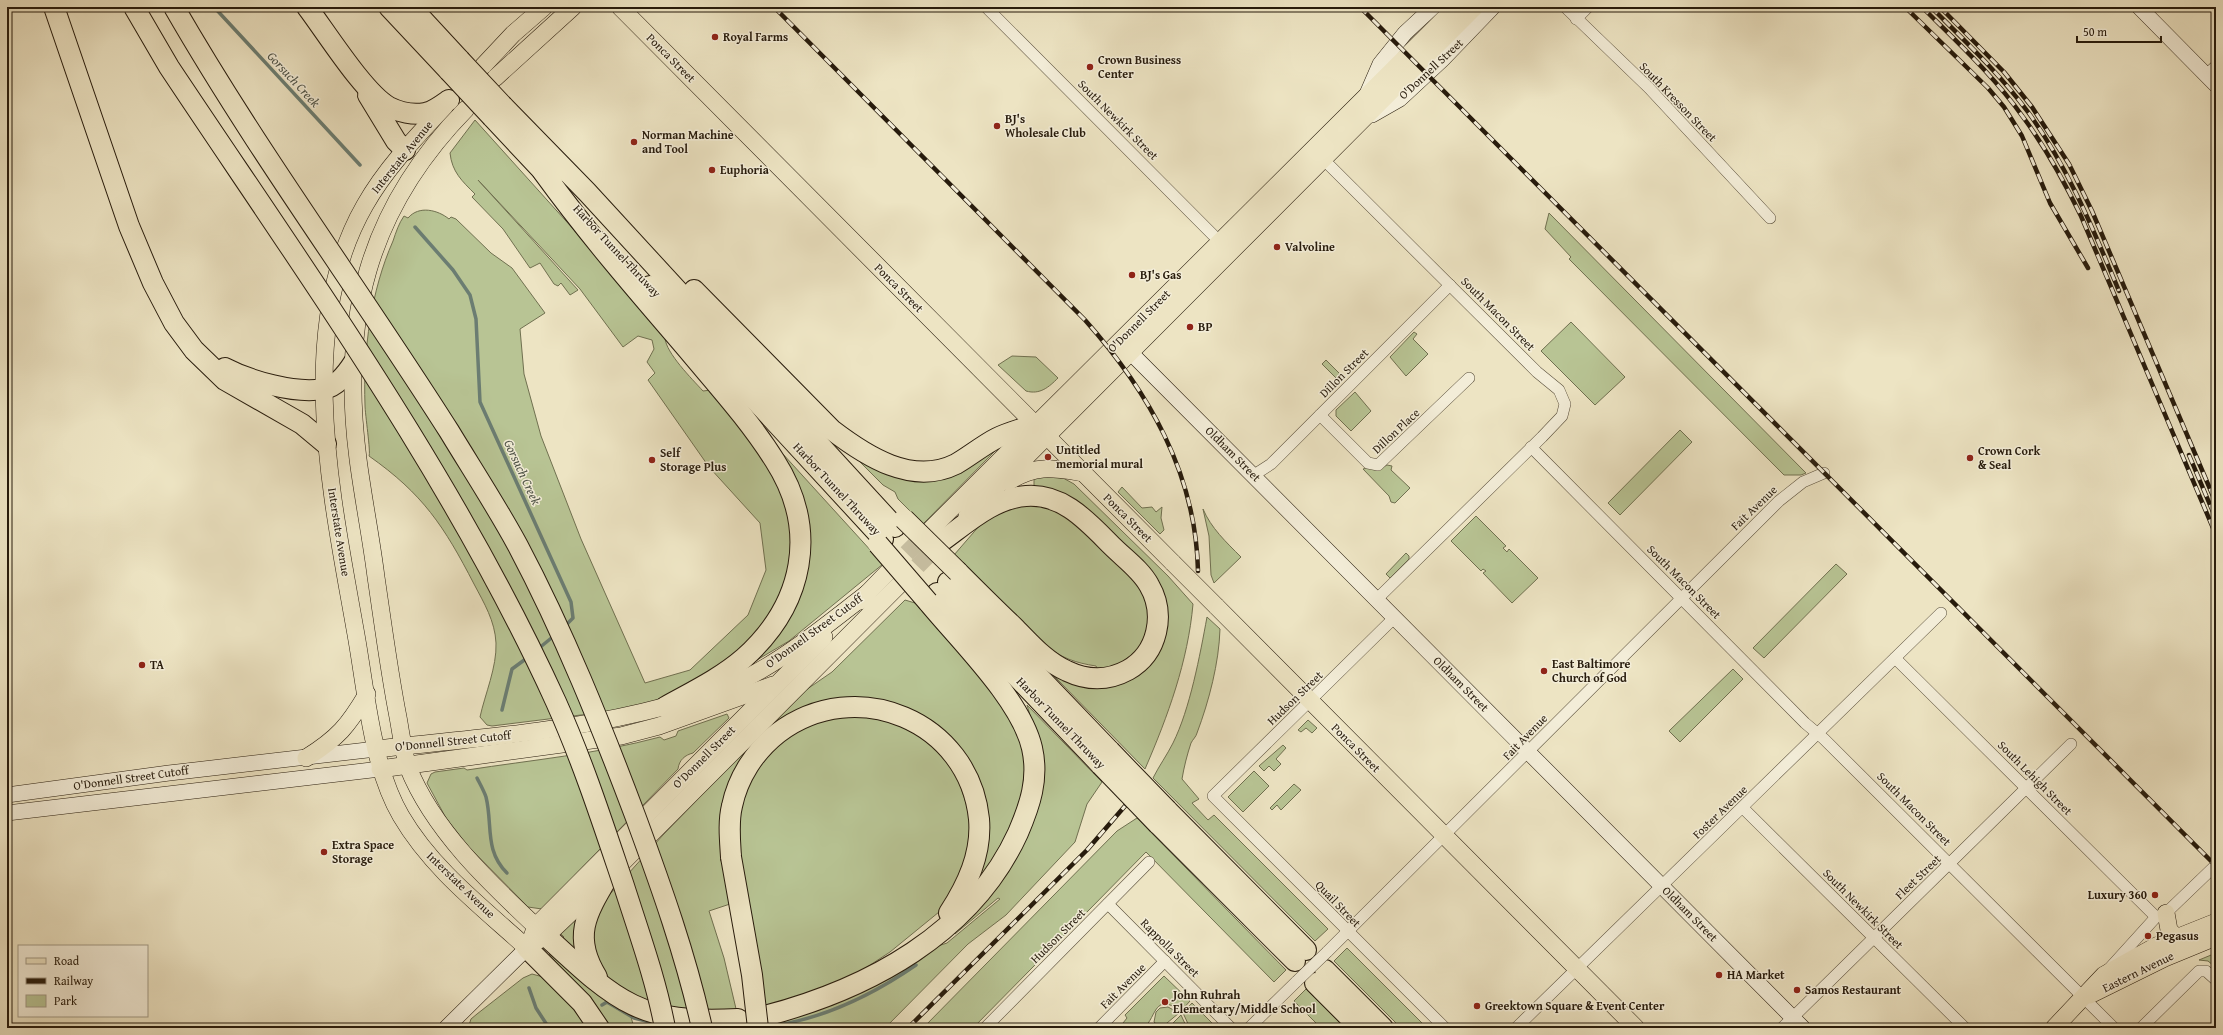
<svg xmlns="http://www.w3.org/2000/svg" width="2223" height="1035" font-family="'Gentium Book Plus',serif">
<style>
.green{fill:#b8c494;stroke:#707050}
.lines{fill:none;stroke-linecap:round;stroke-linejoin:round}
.stream{stroke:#6b7d72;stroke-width:3.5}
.primary-tunnel{stroke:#c5bc9e;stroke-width:17;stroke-dasharray:17 8;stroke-linecap:butt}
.street-casing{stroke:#584d3a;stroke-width:12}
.secondary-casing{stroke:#271b0c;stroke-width:16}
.primary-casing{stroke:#271b0c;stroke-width:18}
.highway-casing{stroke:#271b0c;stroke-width:22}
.street{stroke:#f3edd8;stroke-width:11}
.secondary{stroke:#f3edd8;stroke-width:15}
.primary{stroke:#ede4c3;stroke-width:17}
.highway{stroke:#ede4c3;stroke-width:20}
.rail-casing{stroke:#271b0c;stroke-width:4.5}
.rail{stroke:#f3edd8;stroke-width:3;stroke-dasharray:9;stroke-linecap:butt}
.street-bridge-casing{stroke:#584d3a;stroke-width:12;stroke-linecap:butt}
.primary-bridge-casing{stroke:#271b0c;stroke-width:18;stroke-linecap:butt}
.highway-bridge-casing{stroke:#271b0c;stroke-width:22;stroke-linecap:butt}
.street-bridge{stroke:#f3edd8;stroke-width:11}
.primary-bridge{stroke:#ede4c3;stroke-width:17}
.highway-bridge{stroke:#ede4c3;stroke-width:20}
.poi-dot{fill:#8f2418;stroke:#f3edd8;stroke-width:1.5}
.labels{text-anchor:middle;stroke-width:3;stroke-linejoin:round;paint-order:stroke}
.poi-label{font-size:12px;font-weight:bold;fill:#271b0c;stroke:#f3edd8;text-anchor:start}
.street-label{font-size:12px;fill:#271b0c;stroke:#f3edd8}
.water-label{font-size:13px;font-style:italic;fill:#4f5448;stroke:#f3edd8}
</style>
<rect width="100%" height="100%" fill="#ede4c3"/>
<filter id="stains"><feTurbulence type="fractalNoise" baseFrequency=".005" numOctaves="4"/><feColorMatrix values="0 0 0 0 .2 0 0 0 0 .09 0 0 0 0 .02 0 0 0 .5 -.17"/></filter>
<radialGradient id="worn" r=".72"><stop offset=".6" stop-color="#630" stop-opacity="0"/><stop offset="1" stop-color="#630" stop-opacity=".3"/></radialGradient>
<g class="green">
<path d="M475,120L629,291L665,338C666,353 692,379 703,391L711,390L785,487L795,565L760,635L696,686L651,702L613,711L492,726L487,725L480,717C485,694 497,667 496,643C495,621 484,603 474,584C444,526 423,494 369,456C371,453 365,414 365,405C363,350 371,291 393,241C396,232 399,223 404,216L408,218C419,205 438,210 449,219L451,217L456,219L491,253L512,268L545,313L520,329L524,374L541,436L581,539L645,683L690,670L748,615L766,570L760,523L709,467L648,380L655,373L647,362L654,349L652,340L638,336L623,347L580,289L478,180L578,290L570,295L561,283L558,286L554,284L540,263L530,268L503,229L472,197L475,194C462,181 452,172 450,153Z"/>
<polygon points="1549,213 1806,473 1801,475 1784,475 1569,259 1571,257 1545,229"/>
<polygon points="1571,322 1625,377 1595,405 1541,351"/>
<polygon points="1414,332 1417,334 1413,339 1428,354 1406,376 1390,357"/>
<path d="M1012,356L1036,357L1058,378C1049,387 1040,395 1026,391L998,365Z"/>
<polygon points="1326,360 1341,375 1337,379 1322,364"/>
<polygon points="1355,392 1371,411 1351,431 1336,416 1336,410"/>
<polygon points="1680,430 1692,442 1620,515 1608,503"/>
<polygon points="772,442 883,564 789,641 745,667 808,566"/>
<polygon points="993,448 995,451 923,524 898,499 895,492 883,485 855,457 889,473"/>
<path d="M1387,465L1392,466L1391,470L1410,488L1395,503L1391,502L1389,496L1363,469C1371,466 1374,473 1387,465Z"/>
<path d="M1041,476L1063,478L1074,484L1168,576L1193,604C1188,661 1168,716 1145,769L1011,632L1047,666L1133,673L1159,594L1034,488V478Z"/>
<polygon points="1122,487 1142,508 1152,507 1156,512 1162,507 1161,518 1164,530 1160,534 1118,492"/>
<path d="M1034,503L1068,514L1142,588L1150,618L1143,641L1137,651L1117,666L1098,670L1096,666C1076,663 1061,658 1045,645L954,555L980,525L1001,510Z"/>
<path d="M1203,509C1211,528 1226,542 1241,557L1214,583L1211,575L1209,536Z"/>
<polygon points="1476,516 1506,546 1503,548 1507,552 1509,549 1538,578 1512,603 1483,573 1486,571 1483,569 1481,571 1451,541"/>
<polygon points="1406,553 1409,556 1409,559 1390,578 1386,574"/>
<polygon points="1836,564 1847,574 1764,658 1753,648"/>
<polygon points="905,600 915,603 1001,701 1026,747 1025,801 976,889 978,870 966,763 852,699 738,767 733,903 709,911 724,958 737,1013 678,1011 622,992 606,978 591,948 597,914 601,904 663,835 800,694 832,672"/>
<path d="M1207,617L1220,629C1219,663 1209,701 1197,733C1196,737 1193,739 1191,743C1187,755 1184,767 1182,779L1199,799L1192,803L1208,820L1214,815L1328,929L1315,941L1153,778C1159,766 1167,755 1173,743C1190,709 1200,655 1207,617Z"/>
<polygon points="1733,669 1743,679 1680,742 1669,731"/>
<polygon points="1027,705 1102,782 1087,804 1075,842 1006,915 968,944 885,1028 766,1028 766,1022 836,1003 866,990 899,972 935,947 947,943 1000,899 998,898 955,934 954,933 973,913 1041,753"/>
<path d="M864,713L922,734L956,772L971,819L967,864L939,912L890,952L861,971L829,986L764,1007C759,975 753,942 747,909C744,891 739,873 738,855C734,795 757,748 813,723C828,716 848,716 864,713Z"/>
<path d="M727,714L729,718L693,753C685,755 679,760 678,769L542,909L528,907L468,846L446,818L427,783L431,774L435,772L464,768L467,770C532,760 597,754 660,737L664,740L676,736L678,731Z"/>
<polygon points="1308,720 1317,728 1312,733 1306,728 1301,732 1298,730"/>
<polygon points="1283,745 1286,748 1276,759 1281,764 1274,771 1269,766 1264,771 1259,766"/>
<polygon points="1254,771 1269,786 1243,812 1228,797"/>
<polygon points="1294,784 1301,790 1281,810 1277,805 1272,810 1270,808"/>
<polygon points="1137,818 1286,970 1274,982 1146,852 973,1028 923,1028 1117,831"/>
<polygon points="581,915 580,954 562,939 564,937 561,934"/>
<polygon points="1347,948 1427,1028 1401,1028 1334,961"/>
<polygon points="553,950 630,1013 634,1028 607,1028 585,997 549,954"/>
<polygon points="2216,953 2216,964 2214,966 2208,961 2199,960"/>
<polygon points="532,974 547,978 590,1028 468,1028 471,1019 477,1014 523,978"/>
<path d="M1164,976L1190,1001L1181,1011C1154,992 1157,1016 1144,1028H1119L1127,1018L1125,1015Z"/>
<polygon points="1306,989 1345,1028 1321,1028 1294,1001"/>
<polygon points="1192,1003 1217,1028 1190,1028 1183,1013"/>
<polygon points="1168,1007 1179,1013 1161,1028 1154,1022 1156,1012 1160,1008"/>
<polygon points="1181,1015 1187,1028 1172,1028 1171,1025"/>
</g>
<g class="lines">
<g class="stream">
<polyline points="214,7 360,165"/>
<polyline points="415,227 453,270 470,295 476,319 480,402 571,602 573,618 564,627"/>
<polyline points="538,649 555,635"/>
<polyline points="502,710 512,669 527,658"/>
<path d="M477,778C480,784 484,791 486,797C493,825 484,850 507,873"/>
<polyline points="529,988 536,1008 549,1028"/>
<polyline points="602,1005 607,1002 634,1018 658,1024"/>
<path d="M764,1027C818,1021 871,996 916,965"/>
</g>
<g class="primary-tunnel">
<polyline points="889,571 929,531"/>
<polyline points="900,584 941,542"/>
</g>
<defs>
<g id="street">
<polyline points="986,7 1224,246"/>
<polyline points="1565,7 1649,88 1770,218"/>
<polyline points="1576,19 1588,7"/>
<polyline points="2206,75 2216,66"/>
<polyline points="1319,155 1537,372 1559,390 1565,404 1562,416 1542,437 1376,600"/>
<polyline points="1320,415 1368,463 1378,465 1469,378"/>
<polyline points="1531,447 1805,723 1824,739 2114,1028"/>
<polyline points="1254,475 1271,464 1450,285"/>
<polyline points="1394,618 1213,796 1445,1028"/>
<polyline points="1895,658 2156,917"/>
<polyline points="1743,808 1965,1028"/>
<polyline points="1108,904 1231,1028"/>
<polyline points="1327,952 1779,501 1803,482 1824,473"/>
<polyline points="2108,970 2156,917 2166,913 2216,865"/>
<polyline points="985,1028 1149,862"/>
<polyline points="1099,1028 1165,961"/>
<polyline points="1249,1028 1297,981"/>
<polyline points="1516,1028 1941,613"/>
<polyline points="1782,1028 2071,744"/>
<polyline points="2141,1028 2199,971 2206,971 2216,980"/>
</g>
<g id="secondary">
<polyline points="2139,7 2216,85"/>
<polyline points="1367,94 1380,64 1405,33 1433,7"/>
<polyline points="1372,115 1400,99 1442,60 1493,7"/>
<polyline points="1122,344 1803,1028"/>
<polyline points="7,795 169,773 376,749"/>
<polyline points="7,813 380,769"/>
<polyline points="446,1028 527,948"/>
</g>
<g id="primary">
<polyline points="620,7 1173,563"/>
<polyline points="483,66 513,34 544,7"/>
<polyline points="495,78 573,7"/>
<path d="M445,106C416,137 386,168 365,205C294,328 332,498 355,629C366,688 371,765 401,816C432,869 482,907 527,948"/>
<path d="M466,109C367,210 340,321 358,459C363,498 371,537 376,577C383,624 389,671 398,717C401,733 403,751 408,767C434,833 495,888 546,936"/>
<path d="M1008,482C1036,464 1053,468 1084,473"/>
<polyline points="967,516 1475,7"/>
<polyline points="929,531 1456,7"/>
<polyline points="860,601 889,571"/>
<polyline points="1216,606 1636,1028"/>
<path d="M376,749C466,739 555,733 643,712C680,703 718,693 752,675C793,653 830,622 868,593"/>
<path d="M306,758C338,738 348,726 367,694"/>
<polyline points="380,769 621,736 659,726 773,685"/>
<polyline points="2166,913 2169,930 2177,938"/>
<polyline points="532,937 536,926 824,637"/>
<polyline points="537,941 546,936 608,877 900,584"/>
<polyline points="2090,995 2165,958 2216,937"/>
<polyline points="2054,1028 2104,975 2156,946 2216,922"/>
</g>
<g id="highway">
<polyline points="54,7 129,226 153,283 174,323 194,350 225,380 302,424 326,444"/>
<path d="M307,7C326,32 364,93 389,107C399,112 413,115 425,113C433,112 442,105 449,100"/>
<polyline points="389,7 449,71"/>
<polyline points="411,7 460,60"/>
<polyline points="368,95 396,141 405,150"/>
<polyline points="503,106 587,192 895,527"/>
<polyline points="492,117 552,181"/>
<path d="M543,172C588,234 638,292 688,350C718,386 750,421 775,461C819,530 804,604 744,658C721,678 692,692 665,707"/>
<polyline points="650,286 883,539"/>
<path d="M694,290L832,430C866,456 912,486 956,464C970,456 983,445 997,438C1009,432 1023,429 1035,424"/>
<path d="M225,368C250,381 295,394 323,389C337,387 347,373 354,362"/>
<path d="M942,541C967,523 994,498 1026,496C1063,493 1088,522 1112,546C1124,558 1141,570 1149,585C1166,614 1158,653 1128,670C1108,681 1088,681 1067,671C1046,662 1030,643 1014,627C995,609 976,590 958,572"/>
<polyline points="948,582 1110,751"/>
<polyline points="937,593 1101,765"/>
<polyline points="1167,810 1306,950"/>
<polyline points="1158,824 1295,961"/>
<path d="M731,857C730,840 728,822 732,806C738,777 755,751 778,733C856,674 969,721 979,819C982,854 967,885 949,913"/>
<path d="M546,936C615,1000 639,1025 738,1019"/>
<polyline points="527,948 582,1003 599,1028"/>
<polyline points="1325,970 1383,1028"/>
<path d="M597,977C572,937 586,914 608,877"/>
<polyline points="1315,983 1360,1028"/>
<path d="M765,1016C868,989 972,934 1018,833C1030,805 1039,779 1032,748C1021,700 960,641 928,602"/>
</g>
</defs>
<use href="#street" class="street-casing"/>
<use href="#secondary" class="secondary-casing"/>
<use href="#primary" class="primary-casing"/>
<use href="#highway" class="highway-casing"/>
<use href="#street" class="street"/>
<use href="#secondary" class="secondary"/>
<use href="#primary" class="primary"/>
<use href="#highway" class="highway"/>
<defs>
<g id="rail">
<path d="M774,7L1085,320C1148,391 1196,473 1198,571"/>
<polyline points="1360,7 2216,866"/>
<polyline points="1905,7 1988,88 2004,107 2022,136 2050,203 2088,268"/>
<path d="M1922,7C1957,42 1994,76 2023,117C2046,148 2064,181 2081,216L2216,535"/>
<path d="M1931,7C1965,41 2000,74 2028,112C2068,167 2093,229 2119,291"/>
<polyline points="1940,7 2004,72 2032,107 2069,164 2092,211 2216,503"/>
<polyline points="2189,455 2216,519"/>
<polyline points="908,1028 1087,850 1125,806"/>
</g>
</defs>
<use href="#rail" class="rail-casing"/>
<use href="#rail" class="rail"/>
<defs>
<polyline id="street-bridge" points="1297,981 1327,952"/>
<polyline id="primary-bridge" points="1173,563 1216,606"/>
<g id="highway-bridge">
<path d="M134,7L169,67C306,273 453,476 556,702C583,762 603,824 624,886C639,933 656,980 665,1028"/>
<path d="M174,7C258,153 359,289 449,431C472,469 497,507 518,546C564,633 601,725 636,818C661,886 686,956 702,1028"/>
<polyline points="460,60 503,106"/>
<polyline points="449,71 492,117"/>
<polyline points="904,519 958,572"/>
<polyline points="878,544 928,602"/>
<polyline points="1110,751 1167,810"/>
<polyline points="1101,765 1158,824"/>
<polyline points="731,857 752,975 758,1028"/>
</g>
</defs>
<use href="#street-bridge" class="street-bridge-casing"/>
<use href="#primary-bridge" class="primary-bridge-casing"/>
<use href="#highway-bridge" class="highway-bridge-casing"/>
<use href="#street-bridge" class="street-bridge"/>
<use href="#primary-bridge" class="primary-bridge"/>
<use href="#highway-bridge" class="highway-bridge"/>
</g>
<g class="poi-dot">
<circle cx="715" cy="37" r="4"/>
<circle cx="1090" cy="67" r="4"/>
<circle cx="997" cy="126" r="4"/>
<circle cx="634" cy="142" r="4"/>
<circle cx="712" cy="170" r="4"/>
<circle cx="1277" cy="247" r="4"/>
<circle cx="1132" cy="275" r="4"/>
<circle cx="1190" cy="327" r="4"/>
<circle cx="1048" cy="457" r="4"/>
<circle cx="1970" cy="458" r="4"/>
<circle cx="652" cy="460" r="4"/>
<circle cx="142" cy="665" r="4"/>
<circle cx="1544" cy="671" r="4"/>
<circle cx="324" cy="852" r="4"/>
<circle cx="2155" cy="895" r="4"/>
<circle cx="2148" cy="936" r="4"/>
<circle cx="1719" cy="975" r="4"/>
<circle cx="1797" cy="990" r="4"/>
<circle cx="1165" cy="1002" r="4"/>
<circle cx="1477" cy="1006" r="4"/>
</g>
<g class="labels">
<g class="poi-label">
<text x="723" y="41">Royal Farms</text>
<text x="1098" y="64">Crown Business<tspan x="1098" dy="14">Center</tspan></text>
<text x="1005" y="123">BJ's<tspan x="1005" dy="14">Wholesale Club</tspan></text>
<text x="642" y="139">Norman Machine<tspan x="642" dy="14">and Tool</tspan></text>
<text x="720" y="174">Euphoria</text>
<text x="1285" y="251">Valvoline</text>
<text x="1140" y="279">BJ's Gas</text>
<text x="1198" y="331">BP</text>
<text x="1056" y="454">Untitled<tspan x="1056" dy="14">memorial mural</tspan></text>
<text x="1978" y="455">Crown Cork<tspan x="1978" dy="14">&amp; Seal</tspan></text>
<text x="660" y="457">Self<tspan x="660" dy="14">Storage Plus</tspan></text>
<text x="1552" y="668">East Baltimore<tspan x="1552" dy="14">Church of God</tspan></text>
<text x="150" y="669">TA</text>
<text x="332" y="849">Extra Space<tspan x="332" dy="14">Storage</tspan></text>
<text x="2147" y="899" text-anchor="end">Luxury 360</text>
<text x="2156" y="940">Pegasus</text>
<text x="1727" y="979">HA Market</text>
<text x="1805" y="994">Samos Restaurant</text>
<text x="1173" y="999">John Ruhrah<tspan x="1173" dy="14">Elementary/Middle School</tspan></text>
<text x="1485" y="1010">Greektown Square &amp; Event Center</text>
</g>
<g class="street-label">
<text transform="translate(671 58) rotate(45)" y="4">Ponca Street</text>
<text transform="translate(1431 69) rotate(-43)" y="4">O'Donnell Street</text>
<text transform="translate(1678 102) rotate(46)" y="4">South Kresson Street</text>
<text transform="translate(1118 120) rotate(45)" y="4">South Newkirk Street</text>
<text transform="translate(402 157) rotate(-51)" y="4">Interstate Avenue</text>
<text transform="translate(617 251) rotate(47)" y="4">Harbor Tunnel Thruway</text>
<text transform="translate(899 288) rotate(45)" y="4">Ponca Street</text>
<text transform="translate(1498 314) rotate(45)" y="4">South Macon Street</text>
<text transform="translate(1139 321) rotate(-45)" y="4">O'Donnell Street</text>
<text transform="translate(1344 373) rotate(-45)" y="4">Dillon Street</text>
<text transform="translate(1396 431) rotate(-43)" y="4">Dillon Place</text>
<text transform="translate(1233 454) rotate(45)" y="4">Oldham Street</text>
<text transform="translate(837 489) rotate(47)" y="4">Harbor Tunnel Thruway</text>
<text transform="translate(1754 508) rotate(-44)" y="4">Fait Avenue</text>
<text transform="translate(1128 518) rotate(45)" y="4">Ponca Street</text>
<text transform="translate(339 532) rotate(81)" y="4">Interstate Avenue</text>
<text transform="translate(1684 582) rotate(45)" y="4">South Macon Street</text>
<text transform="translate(814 631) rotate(-36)" y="4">O'Donnell Street Cutoff</text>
<text transform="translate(1461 684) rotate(45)" y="4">Oldham Street</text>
<text transform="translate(1295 698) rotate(-44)" y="4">Hudson Street</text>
<text transform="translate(1061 723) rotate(46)" y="4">Harbor Tunnel Thruway</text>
<text transform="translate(1525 737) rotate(-46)" y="4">Fait Avenue</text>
<text transform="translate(453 741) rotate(-6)" y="4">O'Donnell Street Cutoff</text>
<text transform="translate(1356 748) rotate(45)" y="4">Ponca Street</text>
<text transform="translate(704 757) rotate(-45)" y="4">O'Donnell Street</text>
<text transform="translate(131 778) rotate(-8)" y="4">O'Donnell Street Cutoff</text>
<text transform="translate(2035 778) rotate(45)" y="4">South Lehigh Street</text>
<text transform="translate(1914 809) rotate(45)" y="4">South Macon Street</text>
<text transform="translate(1720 812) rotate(-44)" y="4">Foster Avenue</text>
<text transform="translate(1918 877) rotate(-44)" y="4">Fleet Street</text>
<text transform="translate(461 885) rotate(44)" y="4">Interstate Avenue</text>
<text transform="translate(1338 904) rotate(46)" y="4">Quail Street</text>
<text transform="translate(1863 909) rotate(45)" y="4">South Newkirk Street</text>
<text transform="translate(1690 914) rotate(45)" y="4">Oldham Street</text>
<text transform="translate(1058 936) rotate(-45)" y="4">Hudson Street</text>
<text transform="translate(1170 948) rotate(45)" y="4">Rappolla Street</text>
<text transform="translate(2138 972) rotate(-26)" y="4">Eastern Avenue</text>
<text transform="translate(1123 986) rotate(-45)" y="4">Fait Avenue</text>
</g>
<g class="water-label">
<text transform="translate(294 79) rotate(47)" y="5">Gorsuch Creek</text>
<text transform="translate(523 472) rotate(65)" y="5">Gorsuch Creek</text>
</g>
</g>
<rect width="2223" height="1035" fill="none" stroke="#ede4c3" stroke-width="24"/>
<rect x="8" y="8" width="2207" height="1019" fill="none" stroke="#271b0c" stroke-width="2"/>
<rect x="12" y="12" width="2199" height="1011" fill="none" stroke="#271b0c"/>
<rect x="18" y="945" width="130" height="72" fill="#f3edd8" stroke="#a19986"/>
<rect x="26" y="958" width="20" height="6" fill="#ede4c3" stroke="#a19986"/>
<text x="54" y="965" font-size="12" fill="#271b0c">Road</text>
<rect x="26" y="978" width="20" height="6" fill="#271b0c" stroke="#a19986"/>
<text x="54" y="985" font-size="12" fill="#271b0c">Railway</text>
<rect x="26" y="995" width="20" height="12" fill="#b8c494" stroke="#a19986"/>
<text x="54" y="1005" font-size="12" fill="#271b0c">Park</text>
<path d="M2077 36v6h84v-6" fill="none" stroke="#271b0c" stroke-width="2"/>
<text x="2083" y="36" font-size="12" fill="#271b0c" stroke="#f3edd8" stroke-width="3" paint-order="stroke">50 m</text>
<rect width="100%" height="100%" filter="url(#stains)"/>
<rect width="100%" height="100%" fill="url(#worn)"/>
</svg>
